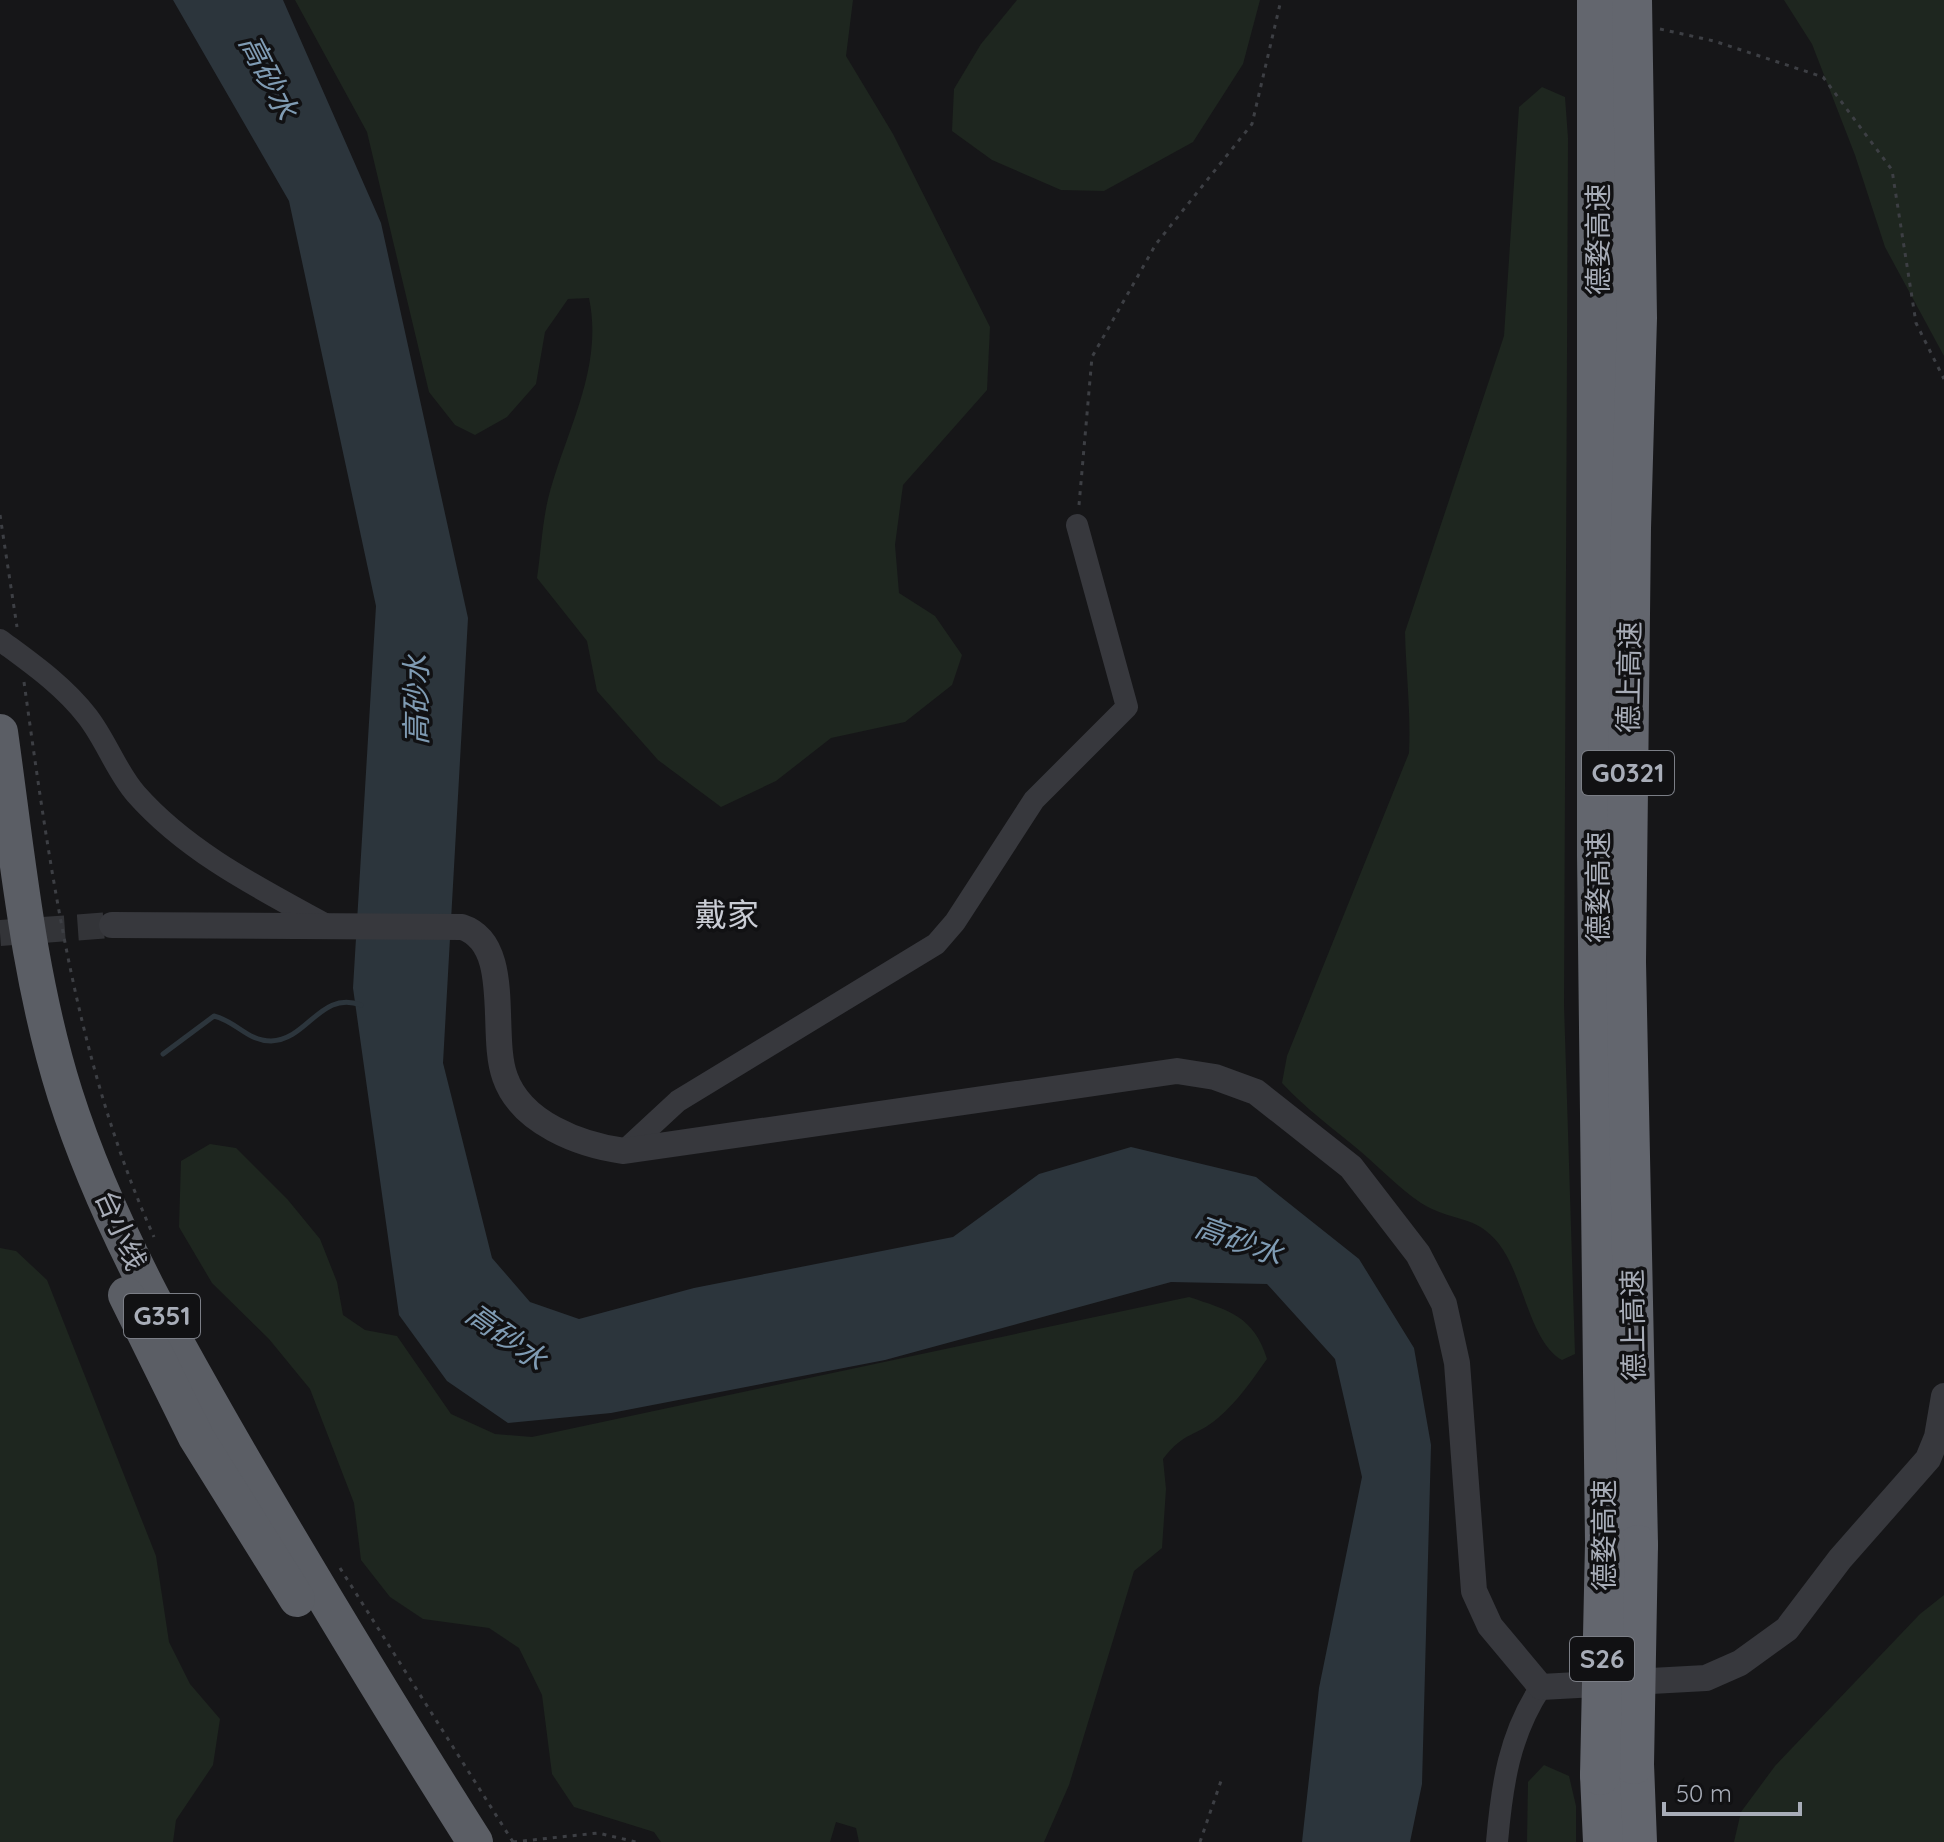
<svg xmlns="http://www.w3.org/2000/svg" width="1944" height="1842" font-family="Quicksand,'Noto Sans SC',sans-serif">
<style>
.green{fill:#1e261f}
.water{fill:#2c353c}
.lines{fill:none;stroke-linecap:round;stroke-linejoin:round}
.stream{stroke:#2c353c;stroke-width:5}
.tertiary-tunnel{stroke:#333438;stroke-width:26;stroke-dasharray:26 13;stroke-linecap:butt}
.path{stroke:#3d3f44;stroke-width:3;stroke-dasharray:4 6;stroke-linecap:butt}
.minor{stroke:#37383d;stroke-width:22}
.tertiary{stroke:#37383d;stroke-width:26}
.trunk{stroke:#5b5e65;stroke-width:36}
.motorway{stroke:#63666e;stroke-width:40}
.motorway-bridge{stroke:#63666e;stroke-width:40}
.labels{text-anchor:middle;stroke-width:7;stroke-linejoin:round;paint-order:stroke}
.shield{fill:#111113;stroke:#7b7e86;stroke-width:2}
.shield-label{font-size:26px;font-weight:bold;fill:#a8adb8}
.street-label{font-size:28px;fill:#a8adb8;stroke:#111113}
.water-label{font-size:30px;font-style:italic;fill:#7f9bb3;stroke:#111113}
.quarter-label{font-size:32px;fill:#c9ccd4;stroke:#111113}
</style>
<rect width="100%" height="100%" fill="#161618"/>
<g class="green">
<path d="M295,0H853L846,56L893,134L990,327L987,390L903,485L895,545L899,593L935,616L962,655L952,685L905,722L831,738L776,781L721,807L658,760L597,691L587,641L537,578C541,552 542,525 548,499C565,432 604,369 589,298L568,299L545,332L536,384L507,417L475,435L455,425L429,392L367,132Z"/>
<polygon points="1017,0 1260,0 1243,64 1193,142 1104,191 1061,190 992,160 952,131 954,89 981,44"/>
<polygon points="1784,0 1944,0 1944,356 1885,247 1855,155 1812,44"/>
<path d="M1542,87L1565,97L1568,138L1564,1005L1575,1354L1562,1360C1529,1341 1524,1276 1499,1244C1476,1214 1451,1222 1421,1203C1399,1188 1380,1168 1360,1151C1334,1129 1306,1109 1282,1083L1287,1056L1409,753C1411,712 1406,673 1405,632L1504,336L1519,107Z"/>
<path d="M210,1144L236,1148L288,1200L320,1239L337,1282L343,1315L365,1330L397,1336L451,1414L495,1434L532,1437L1189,1297C1228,1310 1254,1316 1267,1359C1252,1380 1238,1401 1218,1418C1196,1437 1184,1431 1163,1459L1166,1489L1162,1548L1134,1571L1069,1785L1044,1842H859L856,1828L836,1822L830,1842H661L654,1832L574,1807L552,1774L542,1695L519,1648L489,1628L423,1619L390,1597L361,1560L354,1503L310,1389L269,1339L212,1283L179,1227L181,1161Z"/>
<polygon points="0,1248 16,1251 47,1280 156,1556 169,1642 190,1684 220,1719 213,1765 176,1820 173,1842 0,1842"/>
<polygon points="1944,1595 1944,1842 1734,1842 1741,1812 1775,1766 1920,1614"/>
<polygon points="1544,1765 1569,1776 1576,1806 1576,1842 1527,1842 1528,1782"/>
</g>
<polygon class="water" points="173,0 283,0 381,223 468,618 443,1063 492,1258 530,1302 579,1319 694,1288 953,1237 1039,1174 1131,1147 1256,1177 1359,1259 1414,1348 1431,1445 1422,1784 1410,1842 1302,1842 1319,1688 1362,1477 1335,1359 1267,1284 1171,1282 885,1360 611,1413 508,1423 447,1381 399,1315 353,988 376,606 289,201"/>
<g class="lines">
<path class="stream" d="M163,1054L214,1016C236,1021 247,1041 271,1041C308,1040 320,990 361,1005"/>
<polyline class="tertiary-tunnel" points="0,933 112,925"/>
<g class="path">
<polyline points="1660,29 1714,41 1823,77 1892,170 1916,323 1944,379"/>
<polyline points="1079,505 1092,357 1156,244 1252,124 1281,0"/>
<polyline points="0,515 17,627"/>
<path d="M24,682C50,869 76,1064 154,1237"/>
<polyline points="340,1568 513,1842"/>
<polyline points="513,1842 598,1833 636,1842"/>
<polyline points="1200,1842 1222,1778"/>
</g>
<g class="minor">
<path d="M0,640C31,663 63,685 87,716C106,740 116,771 136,794C189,854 263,890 332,928"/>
<polyline points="624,1151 678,1101 936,944 955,922 1034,800 1127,707 1077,525"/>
<path d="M1497,1842C1502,1785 1509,1735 1541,1687"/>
</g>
<path class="tertiary" d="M112,925L462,927C514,944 489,1034 505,1077C521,1123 580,1145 624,1151L1177,1071L1215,1077L1256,1092L1351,1167L1418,1254L1444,1304L1457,1363L1474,1591L1490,1626L1541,1687L1706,1678L1740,1663L1787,1629L1840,1559L1928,1459L1937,1437L1944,1396"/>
<g class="trunk">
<path d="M0,732C17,853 28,977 65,1094C107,1226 179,1350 248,1469C322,1595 397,1719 475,1842"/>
<polyline points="126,1295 196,1437 297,1599"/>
</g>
<g class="motorway">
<polyline points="1597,0 1597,856 1605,1543"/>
<polyline points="1632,0 1637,318 1631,528 1626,962 1638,1545"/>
<polyline points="1634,1764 1637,1842"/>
<polyline points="1600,1775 1603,1842"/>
</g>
<g class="motorway-bridge">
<polyline points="1634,1764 1638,1545"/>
<polyline points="1600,1775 1605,1543"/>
</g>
</g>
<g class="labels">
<g class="shield">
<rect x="1582" y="751" width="92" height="44" rx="6"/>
<rect x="124" y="1294" width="76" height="44" rx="6"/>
<rect x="1570" y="1637" width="64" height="44" rx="6"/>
</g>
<g class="shield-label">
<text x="1628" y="782">G0321</text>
<text x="162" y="1325">G351</text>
<text x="1602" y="1668">S26</text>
</g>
<g class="street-label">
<text transform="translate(1598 239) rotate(-90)" y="10">德婺高速</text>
<text transform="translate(1629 677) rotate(-89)" y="10">德上高速</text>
<text transform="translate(1598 887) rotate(-90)" y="10">德婺高速</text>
<text transform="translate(121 1230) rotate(66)" y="10">台小线</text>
<text transform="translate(1633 1325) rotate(-91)" y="10">德上高速</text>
<text transform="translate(1604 1535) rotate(-90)" y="10">德婺高速</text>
</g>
<g class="water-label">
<text transform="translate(268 77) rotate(63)" y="10">高砂水</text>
<text transform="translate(417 700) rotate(-90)" y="10">高砂水</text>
<text transform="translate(1239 1241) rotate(20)" y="10">高砂水</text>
<text transform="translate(506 1337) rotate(36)" y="10">高砂水</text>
</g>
<g class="quarter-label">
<text x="727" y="926">戴家</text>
</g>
</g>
<path d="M1664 1802v12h136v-12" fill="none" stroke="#a8adb8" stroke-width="4"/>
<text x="1676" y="1802" font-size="24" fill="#a8adb8" stroke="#111113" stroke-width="6" paint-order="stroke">50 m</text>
</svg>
